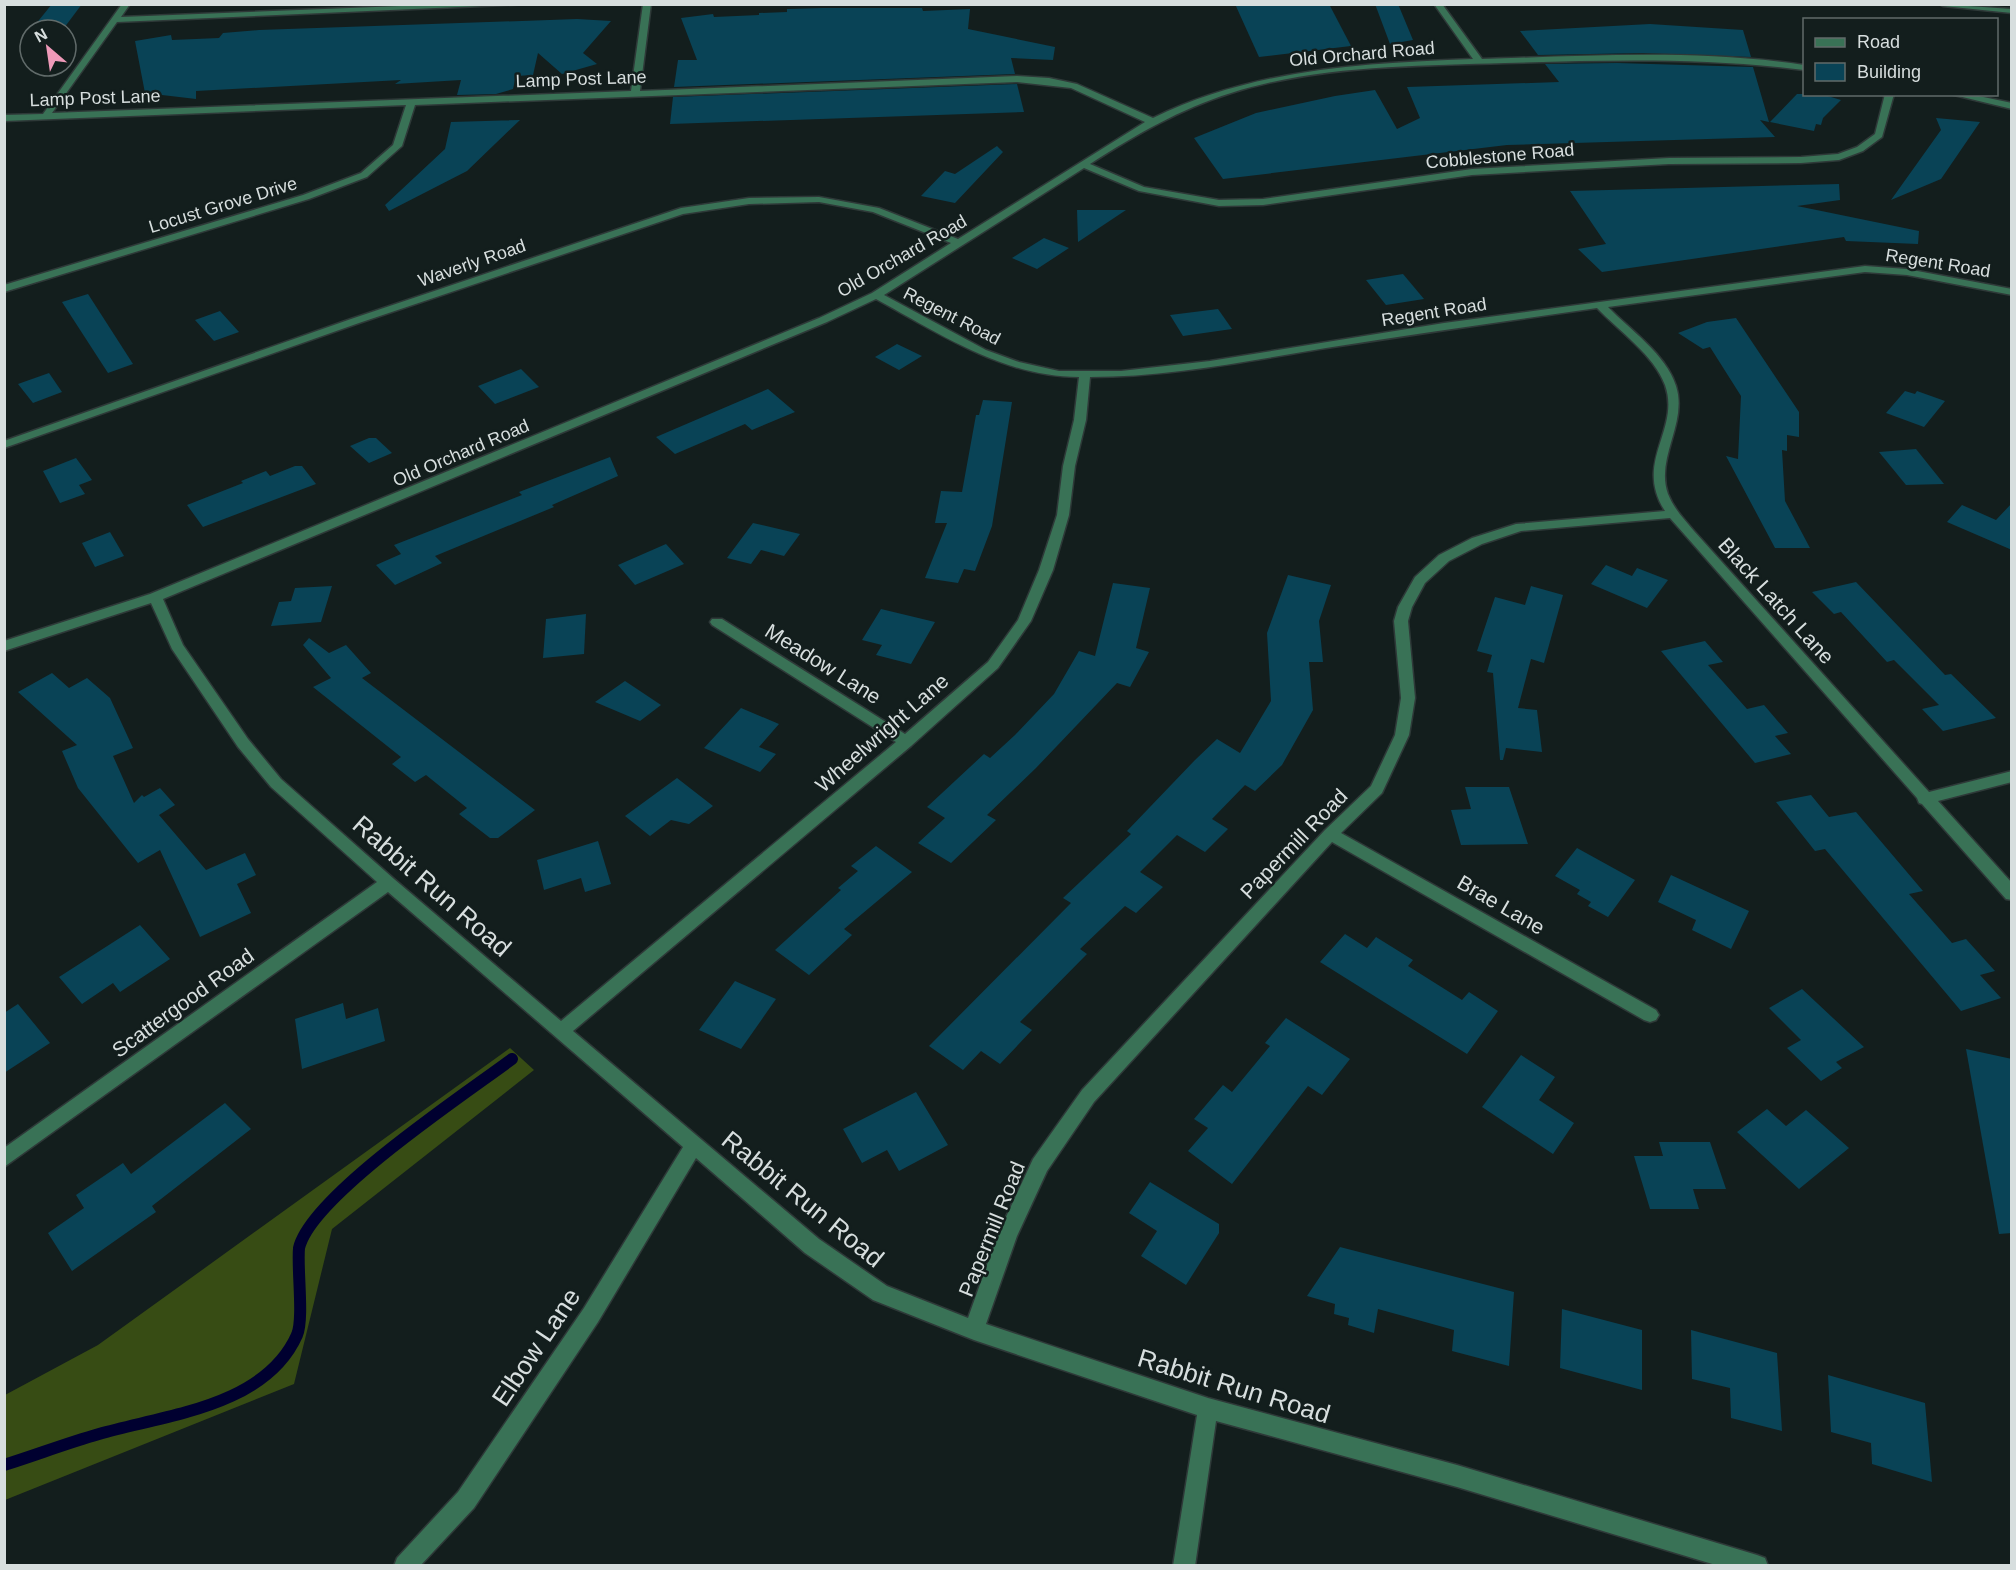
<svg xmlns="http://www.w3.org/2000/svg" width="2016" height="1570" font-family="Arial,sans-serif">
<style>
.forest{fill:#374c14}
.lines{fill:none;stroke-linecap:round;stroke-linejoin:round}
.stream{stroke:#000030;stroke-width:12}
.building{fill:#094356}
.minor-casing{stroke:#2e3938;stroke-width:3}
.minor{fill:#397256;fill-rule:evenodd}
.labels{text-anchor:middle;stroke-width:5;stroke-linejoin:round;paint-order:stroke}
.far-street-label{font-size:18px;fill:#d7dede;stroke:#131e1d}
.street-label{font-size:21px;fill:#d7dede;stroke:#131e1d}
.near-street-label{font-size:26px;fill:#d7dede;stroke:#131e1d}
</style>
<rect width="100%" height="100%" fill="#131e1d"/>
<polygon class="forest" points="510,1048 534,1070 332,1229 294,1384 5,1500 5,1395 98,1345"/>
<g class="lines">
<path class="stream" d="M4,1465C36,1455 67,1443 99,1434C165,1415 265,1407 297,1335C304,1318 297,1270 299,1248C311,1196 465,1094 512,1059"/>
</g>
<g class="building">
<polygon points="52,4 82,4 64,28 31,30"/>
<polygon points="1235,4 1329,4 1351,46 1259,57"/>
<polygon points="1375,4 1398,4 1413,40 1390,44"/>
<polygon points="822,8 922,8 923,11 970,9 968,29 1055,47 1053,60 1011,58 1015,74 674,87 678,60 697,60 681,18 713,14 714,17 759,15 759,13 787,12 787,9"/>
<polygon points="577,19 611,21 583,53 597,64 562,74 538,53 533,75 516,76 513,89 496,94 457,95 461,80 395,84 401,80 196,91 196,99 145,93 135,41 171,35 172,40 219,38 223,33 259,30"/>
<polygon points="1650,24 1743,30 1751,57 1643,53 1538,55 1520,31"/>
<polygon points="1617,63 1753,67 1769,122 1760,120 1775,137 1507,145 1223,179 1194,138 1256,113 1335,96 1375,90 1397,129 1420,118 1407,87 1559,82 1545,64"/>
<polygon points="1017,84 1024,112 670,124 673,97"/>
<polygon points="1797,94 1821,94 1841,100 1823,118 1821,125 1816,124 1814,131 1770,122"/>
<polygon points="1936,118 1980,122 1941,179 1891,200 1941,130"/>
<polygon points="520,120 467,171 389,211 385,205 445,149 451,122"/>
<polygon points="997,146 1003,152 955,203 921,196 945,171 955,174"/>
<polygon points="1839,184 1840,200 1797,206 1919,231 1918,244 1846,241 1844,237 1602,272 1578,249 1606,244 1570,191"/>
<polygon points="1077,210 1126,210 1078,242"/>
<polygon points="1044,238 1069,248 1037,269 1012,258"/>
<polygon points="1403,274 1424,299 1386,305 1366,280"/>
<polygon points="88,294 133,364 108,373 62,302"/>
<polygon points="1218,309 1232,329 1183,336 1170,315"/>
<polygon points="220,311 239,332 214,341 195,320"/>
<polygon points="1736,318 1799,412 1799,437 1787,435 1787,451 1782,450 1785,501 1810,548 1775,548 1726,456 1738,459 1741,396 1710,347 1703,349 1678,333 1707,322"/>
<polygon points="897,344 922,356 899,370 875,357"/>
<polygon points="521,369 539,387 495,404 478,386"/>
<polygon points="49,373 62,392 33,403 18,384"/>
<polygon points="768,389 795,412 752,430 745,424 675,454 656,437"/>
<polygon points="1905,391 1915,394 1917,391 1945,401 1924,427 1886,413"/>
<polygon points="983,400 1012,402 992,526 975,571 964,569 958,583 925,578 947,523 935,523 941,491 962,492 976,415 979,415"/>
<polygon points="369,438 376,438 392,453 369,463 350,446"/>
<polygon points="1916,449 1944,484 1906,485 1879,452"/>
<polygon points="610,457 618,476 552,505 554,507 435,556 442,563 395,585 376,565 401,554 394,545 522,495 519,492"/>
<polygon points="76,458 92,480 79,485 85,494 60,503 43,471"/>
<polygon points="295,466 302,466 316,484 203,527 187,505 243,483 241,481 266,471 270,476"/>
<polygon points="2012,503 2012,550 1947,522 1962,505 1996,520"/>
<polygon points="753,523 800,534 784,556 761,550 751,564 727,558"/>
<polygon points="110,532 124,556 95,567 82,543"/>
<polygon points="666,544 684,564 635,585 618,565"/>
<polygon points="1606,565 1632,576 1637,568 1668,580 1647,608 1591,584"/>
<polygon points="1288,575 1331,585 1319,621 1323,662 1309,662 1313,710 1282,765 1255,791 1245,785 1212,819 1228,829 1205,852 1177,835 1140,872 1163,887 1136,913 1125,906 1080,949 1087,954 1020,1022 1032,1030 1000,1064 981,1051 963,1070 929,1046 1071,903 1063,898 1131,834 1127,831 1195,760 1217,739 1240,753 1271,701 1267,633"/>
<polygon points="1856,582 1945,675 1951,674 1996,718 1943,731 1922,709 1939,705 1894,660 1887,662 1841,612 1834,614 1812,592"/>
<polygon points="1113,583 1150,588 1136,648 1149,652 1130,687 1117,683 1036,768 987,815 996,820 951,863 918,843 945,818 927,807 984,754 990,758 1015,735 1054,694 1079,651 1095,656"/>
<polygon points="332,586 321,622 271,626 279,602 291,601 295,588"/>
<polygon points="1531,586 1563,595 1544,663 1531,659 1518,708 1537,710 1542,752 1506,748 1503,760 1500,760 1493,673 1487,672 1492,655 1477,651 1495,597 1525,605"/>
<polygon points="881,609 935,622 911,664 876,655 882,645 862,640"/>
<polygon points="586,614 584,654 543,658 546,619"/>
<polygon points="309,638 329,653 346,645 371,673 362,678 535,810 498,838 490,838 459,814 467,808 426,775 415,782 392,764 401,757 313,687 331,678 303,645"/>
<polygon points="1705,641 1723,662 1708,665 1747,709 1764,705 1788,733 1775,736 1791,754 1755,763 1661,651"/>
<polygon points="52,673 69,688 87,678 110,698 133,748 113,756 134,803 142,795 144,797 160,788 175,805 159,815 206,870 245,853 256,875 237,884 251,913 200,937 160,850 138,863 78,788 62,751 77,745 18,692"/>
<polygon points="625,681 661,705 640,721 595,702"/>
<polygon points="741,708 779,724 759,747 776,754 760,772 704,748"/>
<polygon points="677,778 713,806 689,824 671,820 650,836 625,816"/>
<polygon points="1465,787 1509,787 1528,844 1461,845 1451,810 1471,809"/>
<polygon points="1811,795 1829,817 1856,812 1923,891 1909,894 1952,943 1966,939 1995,971 1980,975 2001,998 1961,1011 1825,849 1815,851 1776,802"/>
<polygon points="598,841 611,884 585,892 581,878 544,890 537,860"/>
<polygon points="876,846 912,872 844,929 852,935 809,975 775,950 841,890 838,888 858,871 851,866"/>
<polygon points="1577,848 1635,880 1608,917 1588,906 1591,902 1577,894 1580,890 1555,876"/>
<polygon points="1671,875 1749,911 1731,949 1692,930 1696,920 1658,902"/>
<polygon points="140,925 170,959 120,992 113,983 82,1004 59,977"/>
<polygon points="1345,934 1367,948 1376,937 1413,960 1408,966 1462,1000 1469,992 1498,1011 1467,1054 1320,962"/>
<polygon points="735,981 776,999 741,1049 699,1030"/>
<polygon points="1802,989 1864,1047 1836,1062 1842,1068 1821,1081 1787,1048 1801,1040 1769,1008"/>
<polygon points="343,1003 346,1019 378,1008 385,1041 302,1069 295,1019"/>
<polygon points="18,1004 50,1043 4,1073 4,1013"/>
<polygon points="1286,1018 1350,1059 1322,1095 1308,1086 1232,1184 1188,1151 1208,1128 1194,1119 1223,1085 1232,1092 1270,1046 1265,1043"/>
<polygon points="1966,1049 2012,1059 2012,1233 1999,1234"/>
<polygon points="1521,1055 1555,1077 1539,1100 1574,1123 1553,1154 1482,1107"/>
<polygon points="916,1092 948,1145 899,1171 887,1150 862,1163 843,1129"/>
<polygon points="225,1103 251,1129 152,1206 156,1212 72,1271 48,1233 84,1208 76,1195 123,1163 131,1174"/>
<polygon points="1767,1109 1786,1126 1806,1110 1849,1148 1799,1189 1737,1132"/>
<polygon points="1659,1142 1710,1142 1726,1189 1693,1189 1699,1209 1650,1209 1634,1156 1663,1156"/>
<polygon points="1150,1182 1219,1224 1219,1233 1186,1285 1141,1256 1157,1231 1129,1213"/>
<polygon points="1340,1247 1514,1292 1509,1366 1452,1351 1454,1330 1378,1309 1374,1333 1348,1325 1349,1318 1334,1314 1335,1304 1307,1296"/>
<polygon points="1562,1309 1642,1330 1642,1390 1560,1368"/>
<polygon points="1691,1330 1777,1353 1782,1431 1731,1418 1730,1388 1692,1379"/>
<polygon points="1828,1375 1925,1403 1932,1482 1872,1464 1871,1443 1831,1432"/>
</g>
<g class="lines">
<defs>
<g id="minor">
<path d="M122,4H130L121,17L452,4H530L117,22L52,113L631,91L643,4H651L640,91L1017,76L1049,78L1077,84L1153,118C1253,69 1364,63 1473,59L1434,4H1442L1482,59C1589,56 1697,49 1804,65V70C1704,57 1605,60 1505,63C1415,66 1319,65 1231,93C1180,109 1135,135 1090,164L1144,187L1219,200L1263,199L1472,169L1669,158L1801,157L1838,154L1857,147L1875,134L1885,94H1894L1882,137L1863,151L1839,160L1801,163L1669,164L1472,175L1263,205L1219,206L1139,191L1084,168L884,295L986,350L1019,362L1059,371H1121L1210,361L1444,323L1865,266L1907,269L2012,289V295L1907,275L1865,272L1608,307C1630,330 1666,354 1676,386C1688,423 1655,458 1668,494C1674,509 1684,519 1694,531L1929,792L2012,771V782L1938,801L2012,883V900L2006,899L1922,804L1919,803L1917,798L1670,518L1521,531L1482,544L1449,561L1425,583L1412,607L1408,621L1415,698L1409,735L1382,793L1341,833L1656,1010L1659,1015L1656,1020L1650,1022L1644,1020L1332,842L1094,1102L1047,1171L1017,1236L986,1324L1208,1398L1457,1465L1757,1555L1765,1558L1768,1566H1719L1457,1487L1216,1421L1195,1566H1173L1197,1415L974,1340L873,1300L805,1253L696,1158L598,1322L474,1508L420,1566H394L397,1558L458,1492L584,1308L683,1147L388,892L4,1167V1148L377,882L271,787L238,747L172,649L151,603L4,651V641L150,594L819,318L872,293L951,243L873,212L819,202L749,204L683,214L359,323L4,448V441L351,319L681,208L749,198L819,197L879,208L958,239L1145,122L1071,88L1017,82L415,105L402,146L367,177L309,199L4,292V285L303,195L361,173L393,145L406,105L4,121V115L43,114ZM876,299C940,334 1004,377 1079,377L1074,420L1063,466L1057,515L1039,570L1018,620L988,662L905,734L722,619H712L710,622L712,625L896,742L561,1021L394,879L281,779L248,739L183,645L163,599L827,322ZM1597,308C1619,331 1654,355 1665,385C1681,430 1633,462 1665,511L1516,524L1472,538L1439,555L1415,577L1398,607L1394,621L1401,698L1395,735L1371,786L1325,830L1082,1090L1033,1159L998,1234L968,1318L887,1286L819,1239L573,1031L911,746L998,668L1031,621L1053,570L1069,515L1075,466L1086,420L1090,377C1169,377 1248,361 1326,348C1416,334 1507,321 1597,308Z"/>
<polygon points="1939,4 2012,9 2012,13 1943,6"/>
<polygon points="1950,94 1969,94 2012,103 2012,109"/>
</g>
</defs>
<use href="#minor" class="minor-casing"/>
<use href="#minor" class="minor"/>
</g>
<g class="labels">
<g class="far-street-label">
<text transform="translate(1362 54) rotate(-5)" y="6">Old Orchard Road</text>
<text transform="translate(581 79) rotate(-2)" y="6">Lamp Post Lane</text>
<text transform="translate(95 98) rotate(-2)" y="6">Lamp Post Lane</text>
<text transform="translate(1500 156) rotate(-5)" y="6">Cobblestone Road</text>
<text transform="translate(223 205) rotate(-17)" y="6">Locust Grove Drive</text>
<text transform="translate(902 256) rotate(-30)" y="6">Old Orchard Road</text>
<text transform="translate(472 263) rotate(-19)" y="6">Waverly Road</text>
<text transform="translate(1938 263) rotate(9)" y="6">Regent Road</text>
<text transform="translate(1434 312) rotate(-9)" y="6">Regent Road</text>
<text transform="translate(952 316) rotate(27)" y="6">Regent Road</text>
<text transform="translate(461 453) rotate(-23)" y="6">Old Orchard Road</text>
</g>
<g class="street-label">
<text transform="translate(1776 601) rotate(48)" y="7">Black Latch Lane</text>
<text transform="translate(823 664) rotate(32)" y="7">Meadow Lane</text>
<text transform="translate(882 733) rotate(-41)" y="7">Wheelwright Lane</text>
<text transform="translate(1294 844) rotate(-46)" y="7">Papermill Road</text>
<text transform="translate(1501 905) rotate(30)" y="7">Brae Lane</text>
<text transform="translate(183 1003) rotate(-36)" y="7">Scattergood Road</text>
<text transform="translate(992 1229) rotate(-68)" y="7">Papermill Road</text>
</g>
<g class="near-street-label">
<text transform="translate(432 886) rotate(41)" y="9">Rabbit Run Road</text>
<text transform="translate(803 1199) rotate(39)" y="9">Rabbit Run Road</text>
<text transform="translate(536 1347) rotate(-56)" y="9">Elbow Lane</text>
<text transform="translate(1234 1386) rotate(17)" y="9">Rabbit Run Road</text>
</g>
</g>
<rect width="2016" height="1570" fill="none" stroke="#d7dede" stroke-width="12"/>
<rect x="1803" y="18" width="195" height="78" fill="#131e1d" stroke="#616b6a" stroke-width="1.5"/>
<rect x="1815" y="38" width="30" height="9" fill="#397256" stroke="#616b6a" stroke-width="1.5"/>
<text x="1857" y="48" font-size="18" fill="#d7dede">Road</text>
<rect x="1815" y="63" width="30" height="18" fill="#094356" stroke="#616b6a" stroke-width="1.5"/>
<text x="1857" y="78" font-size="18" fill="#d7dede">Building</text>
<g transform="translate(48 48) rotate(331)"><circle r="28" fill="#131e1d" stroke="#616b6a" stroke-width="1.5"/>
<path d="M0-4.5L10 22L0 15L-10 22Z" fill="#ef9ab9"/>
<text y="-9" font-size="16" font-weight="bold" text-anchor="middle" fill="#d7dede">N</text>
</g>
</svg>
